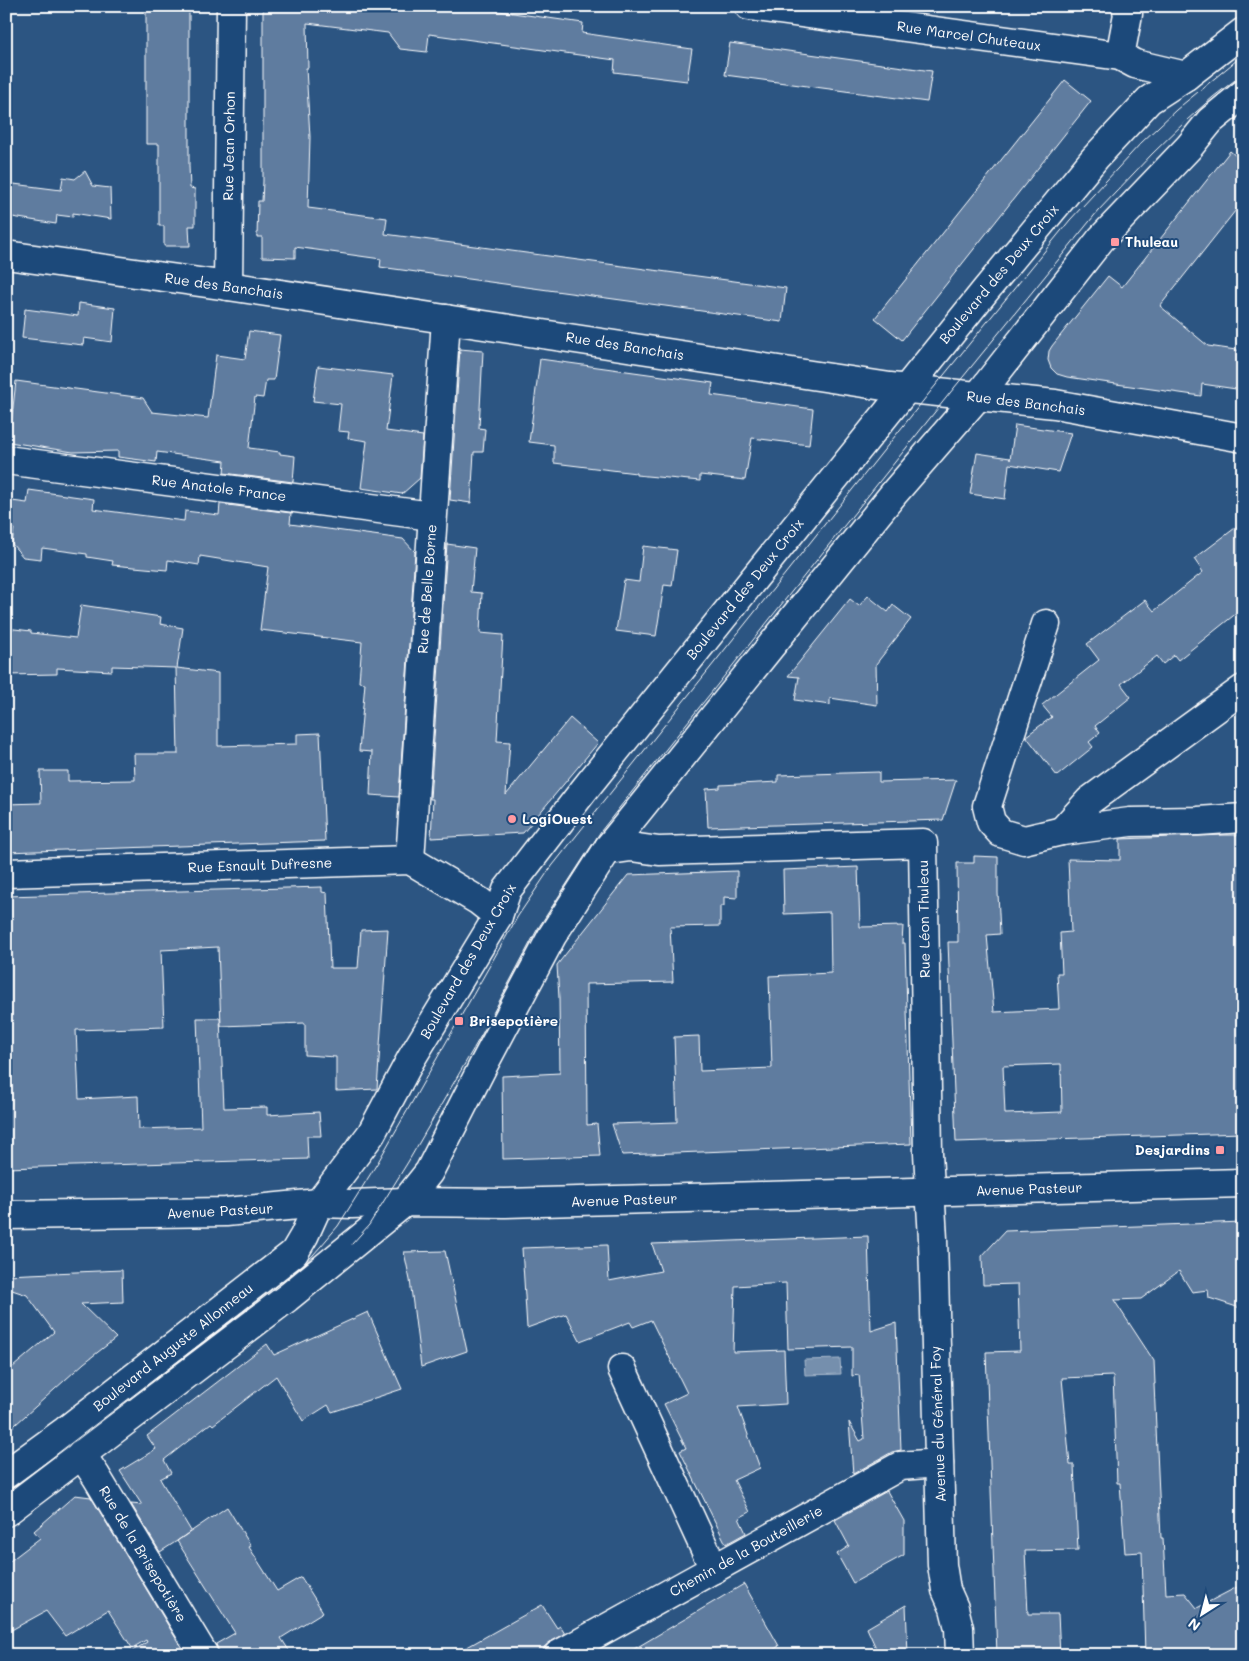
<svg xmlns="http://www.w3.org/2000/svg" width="1249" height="1661" font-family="Mali,sans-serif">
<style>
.water{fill:#748fad;stroke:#acbcce}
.building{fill:#5e7c9f;stroke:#fff;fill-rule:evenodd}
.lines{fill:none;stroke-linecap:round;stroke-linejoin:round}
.minor-casing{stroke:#fff;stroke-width:31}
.major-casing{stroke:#fff;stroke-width:31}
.minor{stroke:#1f4a7a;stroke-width:28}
.major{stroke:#1f4a7a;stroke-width:28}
.tram{stroke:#fff;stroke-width:1}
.poi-dot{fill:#ff9aa2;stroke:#1f4a7a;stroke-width:2}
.labels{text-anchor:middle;stroke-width:4;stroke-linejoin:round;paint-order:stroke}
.street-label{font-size:14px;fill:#fff;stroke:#1f4a7a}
.poi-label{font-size:14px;font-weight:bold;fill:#fff;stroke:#1f4a7a;text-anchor:start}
</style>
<rect width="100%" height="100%" fill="#2c5582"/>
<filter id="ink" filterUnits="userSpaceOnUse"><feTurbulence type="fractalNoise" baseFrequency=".02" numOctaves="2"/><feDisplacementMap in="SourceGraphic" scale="10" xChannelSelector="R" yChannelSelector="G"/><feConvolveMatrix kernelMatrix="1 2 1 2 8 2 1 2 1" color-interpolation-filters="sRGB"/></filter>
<g filter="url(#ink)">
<polygon class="water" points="840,1359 841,1374 805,1375 804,1360"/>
<g class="building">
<polygon points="146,6 189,6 189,166 190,188 195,189 195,226 189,226 190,246 164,246 164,226 159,226 159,144 146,144"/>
<polygon points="263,6 464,6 583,23 582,33 692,49 687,81 614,72 615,60 429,34 427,52 400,49 388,33 307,23 308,68 306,68 310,137 308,208 387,218 385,234 786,288 782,322 380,267 381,259 295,247 295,258 262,257 262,237 257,237 258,201 262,201 263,181"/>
<polygon points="730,43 932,71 927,102 725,75"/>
<polygon points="1065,80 1091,101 902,340 875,318"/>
<polygon points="1230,151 1243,162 1243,201 1160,306 1208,346 1243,351 1243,390 1202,384 1201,396 1067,377 1057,374 1051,368 1048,360 1049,351 1052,346 1108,276 1122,287"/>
<polygon points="85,171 93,186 110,188 111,219 73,213 73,217 57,215 56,224 6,216 6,183 61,190 63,177 75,179"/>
<polygon points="79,303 115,308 112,342 84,338 83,345 22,338 25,309 78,316"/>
<polygon points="249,331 280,335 274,380 266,380 263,398 255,397 249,448 280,452 280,454 295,456 293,482 224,473 225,461 157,452 156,462 118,457 118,451 73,452 9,442 16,381 143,398 152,412 208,418 216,355 245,359"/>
<polygon points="460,349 483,351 479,428 485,429 483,452 474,452 471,503 450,500"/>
<polygon points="540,359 713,383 711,395 813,409 809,445 752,438 745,480 700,475 700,481 636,475 636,473 554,463 554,445 529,442"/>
<polygon points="318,366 393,375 386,431 423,436 420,478 402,494 361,488 367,441 348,438 349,432 338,431 341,404 313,401"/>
<polygon points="1015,425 1071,433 1058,472 1009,464 1005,499 970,494 977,453 1010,458 1010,460"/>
<polygon points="29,490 94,499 93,509 184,521 185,511 219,515 220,504 291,513 290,524 403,539 415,552 399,797 370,795 372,752 359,751 365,683 359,682 362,642 260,630 268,567 200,556 199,565 168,560 167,570 112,565 113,561 87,557 87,554 42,548 41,559 23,557 12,544 14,528 8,527 12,501 27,503"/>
<polygon points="1243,522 1243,608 1178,660 1174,655 1163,664 1157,656 1121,684 1131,697 1095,726 1100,733 1089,742 1093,747 1057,776 1026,736 1052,717 1042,705 1099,660 1087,644 1145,600 1154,611 1203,572 1194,559"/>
<polygon points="447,544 475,548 471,592 482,593 480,633 503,635 497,741 510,742 506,795 570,718 598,743 523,833 431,838 433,799 430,799"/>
<polygon points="643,546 677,550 672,586 664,585 656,636 616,631 624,580 639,582"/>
<polygon points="868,596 888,612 893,605 911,619 876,664 877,705 830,698 830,705 795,700 799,677 788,676 850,599 859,606"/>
<polygon points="81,605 161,617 160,624 183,628 177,668 218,673 218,746 297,744 297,734 320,733 325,841 6,852 6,804 41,803 40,771 68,771 68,781 135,780 134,754 178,754 176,668 112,666 112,671 57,668 57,674 6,675 6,628 31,631 31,633 76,638"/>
<polygon points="879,772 879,782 956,780 943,820 708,827 706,789 720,788 720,785 778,782 778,775"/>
<path d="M1224,835H1243V1133L956,1142L948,942H958L957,863H974V856L998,857V893L1000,934L987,935L994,1012L1059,1009L1057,973H1062L1060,933L1071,932L1068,859L1120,860V839ZM1061,1064L1062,1112L1005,1114L1003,1066Z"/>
<polygon points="858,867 860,927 903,926 902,943 905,943 911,1144 622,1155 612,1124 677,1122 674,1037 699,1036 700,1071 772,1068 769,976 831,973 830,912 784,914 783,870"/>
<polygon points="737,871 737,898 724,897 724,906 720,906 720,926 670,927 673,982 586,984 587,1125 597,1124 600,1156 503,1159 502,1076 560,1073 559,998 557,965 628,875"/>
<polygon points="322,887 322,892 327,893 330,968 358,968 361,930 388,929 377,1089 336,1091 336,1057 305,1055 305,1023 221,1026 218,947 161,950 164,1027 76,1030 79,1099 138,1096 139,1129 201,1127 197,1018 220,1018 224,1108 267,1107 267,1115 319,1112 321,1136 307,1136 308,1159 6,1168 6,896"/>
<polygon points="1243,1222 1243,1309 1209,1298 1208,1290 1192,1292 1179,1271 1141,1299 1114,1300 1154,1361 1155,1384 1154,1384 1161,1538 1163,1538 1166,1594 1185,1593 1197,1608 1243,1584 1243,1655 1145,1655 1142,1552 1125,1553 1120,1483 1117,1483 1113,1376 1062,1378 1070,1465 1074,1465 1078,1550 1025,1551 1028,1614 1058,1614 1060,1655 997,1655 986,1352 1020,1351 1018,1284 983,1285 982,1256 1005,1231"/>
<polygon points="868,1236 871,1331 896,1323 901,1450 892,1452 853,1474 849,1422 860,1441 864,1439 859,1375 852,1376 852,1347 788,1349 786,1283 735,1286 733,1352 784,1350 786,1404 738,1407 760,1468 734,1480 750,1512 739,1518 746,1533 726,1544 680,1451 686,1448 664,1404 687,1393 651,1320 633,1327 630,1322 580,1341 566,1314 527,1328 522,1248 607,1245 609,1281 661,1271 652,1244"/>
<polygon points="445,1251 467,1351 421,1367 410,1280 404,1252"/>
<polygon points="122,1270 123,1302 81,1304 116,1338 84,1363 6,1433 6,1373 54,1332 27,1295 6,1288 6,1275"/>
<polygon points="368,1312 402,1389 332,1412 328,1405 303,1421 276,1376 213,1425 211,1423 164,1460 171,1473 160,1479 191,1531 177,1541 227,1507 251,1546 249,1547 277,1591 301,1577 323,1612 281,1638 292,1655 220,1655 216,1644 235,1633 177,1541 160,1552 131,1504 142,1505 120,1471 156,1449 147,1436 267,1344 274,1355"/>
<polygon points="887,1491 904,1521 904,1555 853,1583 837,1554 849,1546 835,1520"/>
<polygon points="75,1495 91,1497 186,1655 126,1655 147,1642 146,1640 132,1648 108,1610 65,1636 46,1611 6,1633 6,1564 40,1538 34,1531"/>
<polygon points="744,1584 779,1646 766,1655 624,1655"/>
<polygon points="542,1605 557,1628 560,1626 565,1634 550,1642 544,1647 542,1655 453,1655"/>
<polygon points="906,1605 908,1655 879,1655 867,1628"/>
</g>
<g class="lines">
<defs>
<g id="minor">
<polyline points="749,6 1120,56 1135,64 1186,76"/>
<polyline points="1120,56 1128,14 1126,6"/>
<polyline points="6,255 228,286 890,387 1055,404 1243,438"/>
<polyline points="228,286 231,6"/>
<polyline points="6,460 432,516"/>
<polyline points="1046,624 987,806 991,822 1001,833 1024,840 1062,831 1130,822 1198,821 1243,818"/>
<polyline points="1062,831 1089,801 1243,689"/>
<polyline points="609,847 617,849 631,847 659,851 923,843 928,1153 933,1239 942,1565 946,1590 954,1608 959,1628 960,1655"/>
<polyline points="410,860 446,319"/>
<polyline points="6,873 410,860 479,901 498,916"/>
<polyline points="622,1369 714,1569"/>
<polyline points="81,1454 96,1476 204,1655"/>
<polyline points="6,1474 65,1431 294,1253 304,1236 319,1203 371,1134 411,1059 498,916 507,890 584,790 985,291 1095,158 1149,100 1186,76 1243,32"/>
<polyline points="6,1512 287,1298 405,1202 429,1172 484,1064 552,936 609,847 895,492 978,396 1101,239 1189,147 1210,121 1243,94"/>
<polyline points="558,1655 900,1466 939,1463"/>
</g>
<polyline id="major" points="6,1215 226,1212 319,1203 352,1204 405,1202 505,1203 1243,1183"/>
</defs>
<use href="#minor" class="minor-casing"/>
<use href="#major" class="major-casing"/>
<use href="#minor" class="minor"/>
<use href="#major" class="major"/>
<g class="tram">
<polyline points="352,1244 369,1225 408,1162 482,1034 537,930 601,831 631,793 950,393 1098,211 1152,154 1187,120 1213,97 1243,74"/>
<polyline points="6,1493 306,1263 321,1246 338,1226 378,1162 518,916 549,870 931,391 1070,220 1141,143 1176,110 1243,55"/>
</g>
</g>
</g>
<g class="poi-dot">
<rect x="1110" y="237" width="10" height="10" rx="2.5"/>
<circle cx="512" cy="819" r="5"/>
<rect x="454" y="1016" width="10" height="10" rx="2.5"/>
<rect x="1215" y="1145" width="10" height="10" rx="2.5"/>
</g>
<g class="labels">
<g class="street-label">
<text transform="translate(969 36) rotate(8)" y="5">Rue Marcel Chuteaux</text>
<text transform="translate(229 146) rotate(-89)" y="5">Rue Jean Orhon</text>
<text transform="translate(999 274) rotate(-50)" y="5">Boulevard des Deux Croix</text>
<text transform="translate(224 286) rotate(8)" y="5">Rue des Banchais</text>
<text transform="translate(625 346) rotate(9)" y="5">Rue des Banchais</text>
<text transform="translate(1026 403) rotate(7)" y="5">Rue des Banchais</text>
<text transform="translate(219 488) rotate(7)" y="5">Rue Anatole France</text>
<text transform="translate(427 589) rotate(-86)" y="5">Rue de Belle Borne</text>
<text transform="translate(745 589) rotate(-51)" y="5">Boulevard des Deux Croix</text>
<text transform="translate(260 865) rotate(-2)" y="5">Rue Esnault Dufresne</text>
<text transform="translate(924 919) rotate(-91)" y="5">Rue Léon Thuleau</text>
<text transform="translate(468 961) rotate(-60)" y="5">Boulevard des Deux Croix</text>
<text transform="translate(1029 1189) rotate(-2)" y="5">Avenue Pasteur</text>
<text transform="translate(624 1200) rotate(-2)" y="5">Avenue Pasteur</text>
<text transform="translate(220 1211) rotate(-3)" y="5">Avenue Pasteur</text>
<text transform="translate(173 1347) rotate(-38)" y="5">Boulevard Auguste Allonneau</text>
<text transform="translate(938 1424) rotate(-92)" y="5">Avenue du Général Foy</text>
<text transform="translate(746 1551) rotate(-29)" y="5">Chemin de la Bouteillerie</text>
<text transform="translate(143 1554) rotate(59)" y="5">Rue de la Brisepotière</text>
</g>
<g class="poi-label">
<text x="1125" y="247">Thuleau</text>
<text x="522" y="824">LogiOuest</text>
<text x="469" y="1026">Brisepotière</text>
<text x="1210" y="1155" text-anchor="end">Desjardins</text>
</g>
</g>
<rect width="1249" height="1661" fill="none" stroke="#1f4a7a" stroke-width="25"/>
<rect x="12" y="12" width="1224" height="1636" fill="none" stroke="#fff" stroke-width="2" filter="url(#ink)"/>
<g transform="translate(1202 1614) rotate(216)" stroke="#1f4a7a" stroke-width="4" paint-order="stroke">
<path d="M0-4L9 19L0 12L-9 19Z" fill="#ffffff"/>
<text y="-8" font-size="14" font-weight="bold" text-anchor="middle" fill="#ffffff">N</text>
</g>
</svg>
